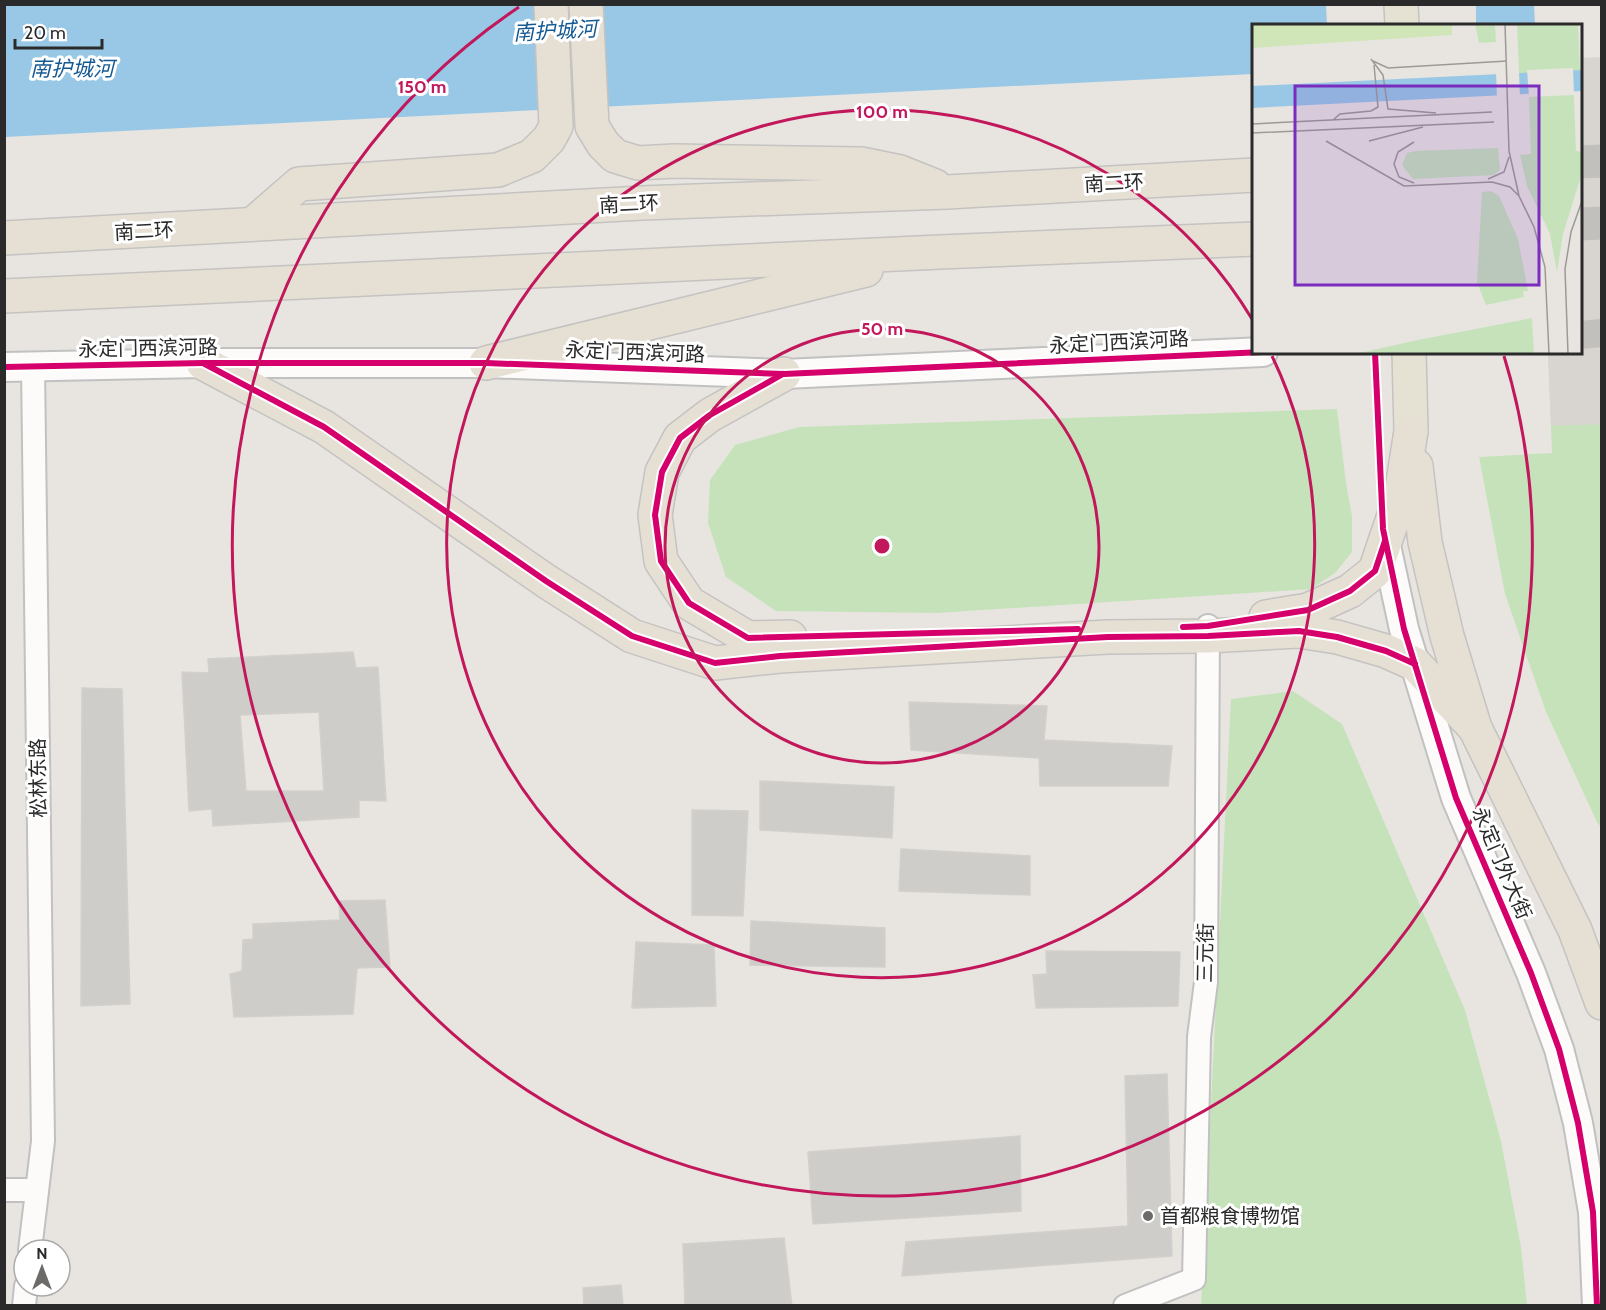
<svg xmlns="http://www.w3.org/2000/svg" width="1606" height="1310" font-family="Cabin,'Noto Sans SC',sans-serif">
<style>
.green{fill:#c6e2bb}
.plaza{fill:#d8d5d0}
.water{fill:#98c8e6}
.pier{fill:#e8e5e0}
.building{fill:#cfcdc9;stroke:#d3d0cc;stroke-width:1.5;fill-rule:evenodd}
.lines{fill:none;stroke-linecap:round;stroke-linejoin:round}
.tertiary-tunnel{stroke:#c2c0bc;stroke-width:28;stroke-dasharray:28 14;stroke-linecap:butt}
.trunk-tunnel{stroke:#c2c0bc;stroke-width:33;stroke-dasharray:33 16;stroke-linecap:butt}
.minor-casing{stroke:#c1c1c1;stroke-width:26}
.tertiary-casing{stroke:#c1c1c1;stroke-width:32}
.primary-casing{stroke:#c4c3c1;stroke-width:36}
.trunk-casing{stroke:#c4c3c1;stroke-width:36}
.minor{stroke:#fcfbfa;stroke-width:22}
.tertiary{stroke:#fcfbfa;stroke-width:28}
.primary{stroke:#e5e2d4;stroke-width:33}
.trunk{stroke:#e6e0d4;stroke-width:33}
.cycleway-casing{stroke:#fff;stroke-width:10}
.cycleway{stroke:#d6006c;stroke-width:6}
.ring{fill:none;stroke:#c2185b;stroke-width:3}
.poi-dot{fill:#6c6b6a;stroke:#fff;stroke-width:2}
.labels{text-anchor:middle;stroke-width:6;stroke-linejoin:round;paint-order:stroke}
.street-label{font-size:20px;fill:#2a2a2a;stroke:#fff}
.poi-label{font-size:20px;fill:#2a2a2a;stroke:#fff;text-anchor:start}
.water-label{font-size:21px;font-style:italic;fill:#155993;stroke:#fff}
.inset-road{fill:none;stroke:#9c9a97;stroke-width:1.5}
.view{fill:#7b2cbf;fill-opacity:0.15;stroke:#7b2cbf;stroke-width:3}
.inset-edge{fill:none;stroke:#2a2a2a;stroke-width:3}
.centre{fill:#c2185b;stroke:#fff;stroke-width:3}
.ring-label{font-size:18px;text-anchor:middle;font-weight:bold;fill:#c2185b;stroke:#fff;stroke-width:6;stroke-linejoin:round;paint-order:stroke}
</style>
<rect width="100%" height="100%" fill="#e8e5e0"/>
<g class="green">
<polygon points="1601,5 1601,827 1597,822 1546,712 1505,594 1479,457 1552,453 1548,353 1580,352 1580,26"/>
<polygon points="1337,409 1346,483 1352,516 1352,552 1335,573 1311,589 937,613 776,611 726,577 708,523 710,480 735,445 799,427"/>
<polygon points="1293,691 1342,724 1465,1010 1501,1141 1521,1247 1527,1305 1201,1306 1231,699"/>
</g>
<polygon class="plaza" points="1601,5 1601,424 1551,426 1548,353 1580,352 1580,26"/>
<polygon class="water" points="1601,4 1602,54 1580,26 1254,26 1253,74 5,137 4,5"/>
<g class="pier">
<polygon points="1326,5 1476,5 1476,25 1327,25"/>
<polygon points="1534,5 1601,5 1602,57 1580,58 1580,26 1535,25"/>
</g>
<g class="building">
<path d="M353,652L356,668L378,667L386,801L359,800V817L213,826L212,809L189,811L182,672L209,673L208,659ZM319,712L324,791H246L240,715Z"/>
<polygon points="82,688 122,689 130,1004 81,1006"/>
<polygon points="909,702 1047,706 1044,740 1172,746 1168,786 1040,786 1039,758 911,750"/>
<polygon points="760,781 894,787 892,838 760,830"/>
<polygon points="692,810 748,811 743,916 692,915"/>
<polygon points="901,849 1030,856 1030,895 899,891"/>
<polygon points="385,900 390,967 357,968 353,1014 234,1017 230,974 242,971 243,940 253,939 253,924 340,920 339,901"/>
<polygon points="751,921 885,928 885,967 750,965"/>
<polygon points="636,942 714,945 716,1006 632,1008"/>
<polygon points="1046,951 1180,952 1178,1006 1036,1008 1033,975 1047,974"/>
<polygon points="1167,1074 1172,1256 902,1276 906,1242 1128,1226 1125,1076"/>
<polygon points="1020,1136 1021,1211 813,1224 808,1152"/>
<polygon points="784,1238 792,1306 685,1306 683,1244"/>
<polygon points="621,1285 623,1306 584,1306 583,1288"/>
</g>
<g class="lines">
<polyline class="tertiary-tunnel" points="1580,335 1602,333"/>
<g class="trunk-tunnel">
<polyline points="1580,162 1602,161"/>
<polyline points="1580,224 1602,223"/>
</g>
<defs>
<g id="minor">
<polyline points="4,1190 37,1190"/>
<polyline points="30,1250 43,1141 33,366"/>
<polyline points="24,1306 26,1286"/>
<polyline points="1125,1306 1194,1279 1199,1037 1206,982 1208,626"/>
</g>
<g id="tertiary">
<polyline points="4,367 203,363 486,363 784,374 1263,352"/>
<polyline points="1385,541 1404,629 1456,798 1531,973 1559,1049 1578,1123 1593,1212 1597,1306"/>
</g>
<g id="primary">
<polyline points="1401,4 1402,26"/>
<polyline points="1409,352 1411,431"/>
</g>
<g id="trunk">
<polyline points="586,4 592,126 603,144 615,156 638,163 674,161 861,164 900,172 935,186"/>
<polyline points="253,224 299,184 498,170 532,156 549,139 556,126 551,4"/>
<polyline points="4,238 642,203 947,192 1254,175"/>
<polyline points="4,296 940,252 1254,239"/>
<polyline points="203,363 324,427 546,581 632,636 715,663 780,656 1108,637 1208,636 1299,631 1337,637 1386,651 1415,664 1475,728"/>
<polyline points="486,363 866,270"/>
<polyline points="784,374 710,415 680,438 662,472 655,515 661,561 689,603 748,638 790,637"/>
<polyline points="1416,466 1425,542 1447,636 1475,728 1575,930 1602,1003"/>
<polyline points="1266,617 1308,610 1350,591 1375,571 1401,495 1411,431"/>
</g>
</defs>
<use href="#minor" class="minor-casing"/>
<use href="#tertiary" class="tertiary-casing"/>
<use href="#primary" class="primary-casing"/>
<use href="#trunk" class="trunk-casing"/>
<use href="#minor" class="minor"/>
<use href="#tertiary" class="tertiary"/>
<use href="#primary" class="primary"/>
<use href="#trunk" class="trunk"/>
<defs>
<g id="cycleway">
<polyline points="1375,352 1383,529 1404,629 1456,798 1531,973 1559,1049 1578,1123 1593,1212 1597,1306"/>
<polyline points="203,363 324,427 546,581 632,636 715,663 780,656 1108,637 1208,636 1299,631 1337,637 1386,651 1415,664"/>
<polyline points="4,367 203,363 486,363 784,374 1263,352"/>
<polyline points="783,374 710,415 680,438 662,472 655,515 661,561 689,603 748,638 1078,629"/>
<polyline points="1183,627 1208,626 1308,610 1350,591 1375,571 1385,541"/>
</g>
</defs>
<use href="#cycleway" class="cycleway-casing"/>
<use href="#cycleway" class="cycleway"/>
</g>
<g class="ring">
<circle cx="882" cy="546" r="217"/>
<path d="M1272 356A434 434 0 1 1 1252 319"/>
<path d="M1504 356A650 650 0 1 1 519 7"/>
</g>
<circle class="poi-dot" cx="1148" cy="1216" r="6"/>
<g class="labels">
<g class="street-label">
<text transform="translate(1114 183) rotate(-3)" y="7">南二环</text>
<text transform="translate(629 204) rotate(-3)" y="7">南二环</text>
<text transform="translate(144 231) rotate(-3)" y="7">南二环</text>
<text transform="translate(1119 342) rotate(-3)" y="7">永定门西滨河路</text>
<text transform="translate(148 348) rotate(-1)" y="7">永定门西滨河路</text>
<text transform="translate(635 352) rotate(2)" y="7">永定门西滨河路</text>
<text transform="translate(38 778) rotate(-91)" y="7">松林东路</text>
<text transform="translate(1502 863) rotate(67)" y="7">永定门外大街</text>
<text transform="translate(1205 953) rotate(-89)" y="7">三元街</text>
</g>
<g class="poi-label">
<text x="1160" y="1223">首都粮食博物馆</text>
</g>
<g class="water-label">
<text transform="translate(555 31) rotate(-3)" y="7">南护城河</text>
<text x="72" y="76">南护城河</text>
</g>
</g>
<g transform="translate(1252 24)">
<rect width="330" height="330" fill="#e8e5e0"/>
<path d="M223,0H243L244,18L227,19ZM265,0H326L328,46L321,47L324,127L330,128V149L311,210L305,248L298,210L275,162L268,131L279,130L276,49H267ZM246,124L248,146L242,151L161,155L150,141L155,129L164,127ZM239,167L247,172L266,215L276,267H271L272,273L234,281L225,258L230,168ZM280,294L282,330H103L166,316Z" fill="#c6e2bb"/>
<path d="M0,0H200V11L0,24Z" fill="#d0e6b8"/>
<path d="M330,46V67L0,84V62Z" fill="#98c8e6"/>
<path d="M321,44L322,71L277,73L275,46ZM267,47L268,74L245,75L244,48Z" fill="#e8e5e0"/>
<path class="inset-road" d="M253,0L257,127M119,35L131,51L136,85L184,89M121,37L136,44L255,37M81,96L88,90L119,87L126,83L122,41M0,100L240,88M0,109L242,98M74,117L152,162L240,158L258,163L267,172M117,117L171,103M162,118L146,128L142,140L147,153L162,159M257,127L267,172L282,203L293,243L297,330M236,155L252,148L257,133M316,330L313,245L319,208L330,177"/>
<path class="view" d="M43,62H287V261H43Z"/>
<rect width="330" height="330" class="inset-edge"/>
</g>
<circle cx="882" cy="546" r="9" class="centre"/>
<g class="ring-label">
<text x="422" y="93">150 m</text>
<text x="882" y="118">100 m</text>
<text x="882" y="335">50 m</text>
</g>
<rect width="1606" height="1310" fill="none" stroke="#2a2a2a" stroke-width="12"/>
<g transform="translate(42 1268)"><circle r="28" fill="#ffffff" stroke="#aaaaaa" stroke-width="1.5"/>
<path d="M0-4.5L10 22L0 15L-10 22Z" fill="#6c6b6a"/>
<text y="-9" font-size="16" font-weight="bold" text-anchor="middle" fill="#2a2a2a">N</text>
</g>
<path d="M15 39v9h87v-9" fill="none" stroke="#2a2a2a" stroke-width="3"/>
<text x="24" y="39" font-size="18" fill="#2a2a2a" stroke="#ffffff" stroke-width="4.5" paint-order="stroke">20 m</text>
</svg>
